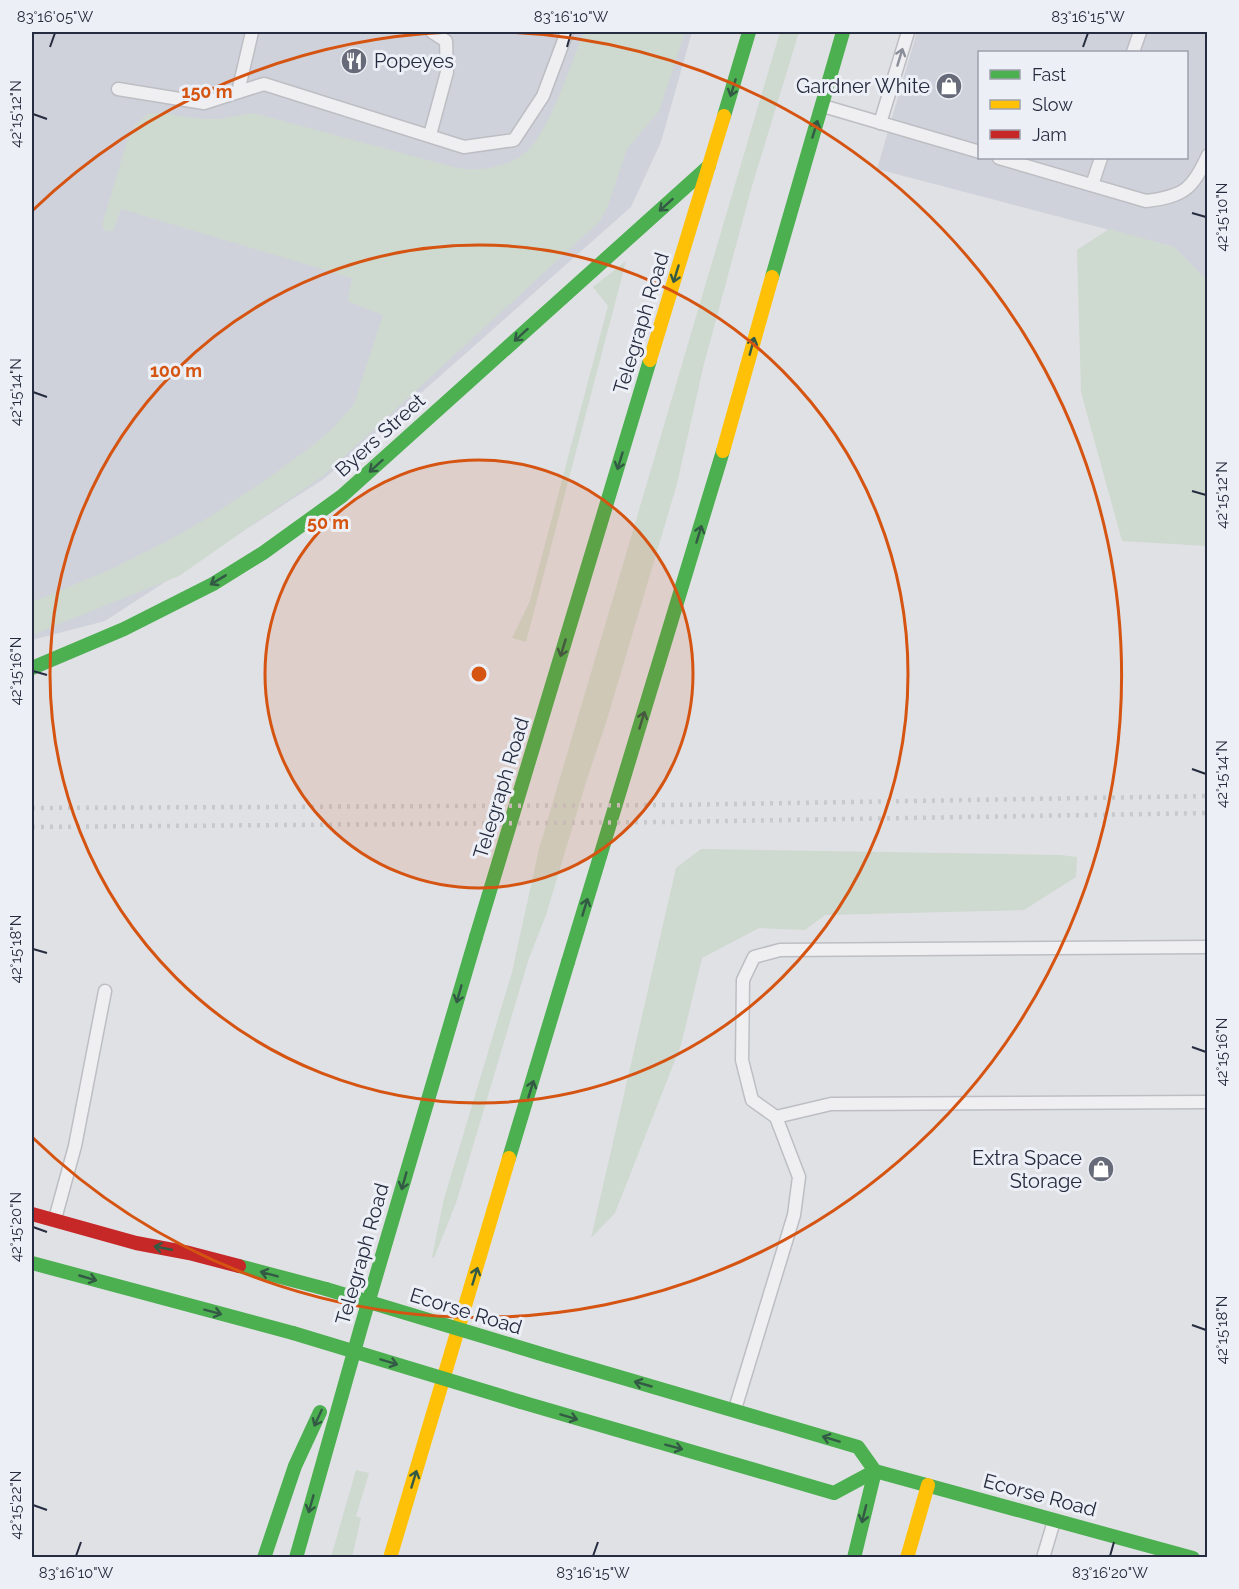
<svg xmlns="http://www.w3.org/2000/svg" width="1239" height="1589" font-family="Raleway,sans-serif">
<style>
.built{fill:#d0d2db;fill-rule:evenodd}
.green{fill:#ced9cf}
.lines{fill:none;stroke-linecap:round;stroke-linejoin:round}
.lane-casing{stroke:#bdbec3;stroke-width:15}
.lane{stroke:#efeff2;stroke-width:12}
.fast{stroke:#4caf50;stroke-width:14}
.slow{stroke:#ffc107;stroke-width:14}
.jam{stroke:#c62828;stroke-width:14}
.rail{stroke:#c8c9cd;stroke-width:4.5;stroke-dasharray:3 6;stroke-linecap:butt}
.fast-bridge{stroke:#4caf50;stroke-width:14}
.oneway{stroke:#8a8e98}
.oneway2{stroke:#335a45}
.ticks{fill:none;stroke:#262c3f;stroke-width:2}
.ring{fill:none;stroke:#d55411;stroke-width:3}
.labels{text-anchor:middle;stroke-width:6;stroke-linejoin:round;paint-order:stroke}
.poi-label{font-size:20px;fill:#262c3f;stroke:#eceff5;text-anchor:end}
.street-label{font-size:20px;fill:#262c3f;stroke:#eceff5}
.centre{fill:#d55411;stroke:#eceff5;stroke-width:3}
.ring-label{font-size:18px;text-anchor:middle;font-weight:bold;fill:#d55411;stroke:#eceff5;stroke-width:6;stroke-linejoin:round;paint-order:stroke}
.neatline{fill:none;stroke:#262c3f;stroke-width:2}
.ticks-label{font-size:15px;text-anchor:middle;fill:#262c3f}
</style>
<rect width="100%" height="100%" fill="#e0e1e5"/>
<g class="built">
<polygon points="32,32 692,32 661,142 631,207 325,478 105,621 32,640"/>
<path d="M917,32H1207V281L1174,247L877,169ZM980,52H1186V158H980Z"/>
</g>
<g class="green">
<path d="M584,32H685L659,111L627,149L608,206L600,221L324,475L179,576L32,635V602L107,571L173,538L209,517L267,479L312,446L334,427L354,404L383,315L349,302L348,297L352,278L121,209L113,231H106L103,228V222L127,141L135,125L148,114L161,113L203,119H219L253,113L435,162C450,166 465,171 480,169C496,168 516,162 527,151C550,130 571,63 584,32Z"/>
<polygon points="780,32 799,32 752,186 703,368 677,484 606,723 587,779 546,915 529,958 456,1203 434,1258 432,1257 444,1199 512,972 539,849"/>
<polygon points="1109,229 1174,247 1207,281 1207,546 1122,541 1081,392 1077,250"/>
<polygon points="626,261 526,642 512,638 530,601 608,306 593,287"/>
<polygon points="701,849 1060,855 1077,857 1076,877 1024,910 825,915 805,930 759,928 702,958 681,1045 615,1213 591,1238 676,868"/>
<polygon points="356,1470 369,1473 356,1516 361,1518 352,1557 331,1557"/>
</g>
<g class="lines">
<defs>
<g id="lane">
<polyline points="1133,52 1140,32"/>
<polyline points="118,89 204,103 264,84 464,147 514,140 543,96 567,32"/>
<polyline points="238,92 252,32"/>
<polyline points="823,106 980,152"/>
<polyline points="880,123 908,32"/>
<polyline points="430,135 447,72 446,41 432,32"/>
<path d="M999,158L1146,201C1184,196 1192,190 1208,155"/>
<polyline points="1092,185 1101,158"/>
<polyline points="776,1117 831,1104 1208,1102"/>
<polyline points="55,1219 75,1146 105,991"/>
<polyline points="735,1409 794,1215 799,1177 776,1117 752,1100 742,1060 743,980 754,957 780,950 1208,947"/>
<polyline points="1043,1558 1054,1521"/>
</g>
</defs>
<use href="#lane" class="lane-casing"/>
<use href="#lane" class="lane"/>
<g class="fast">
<polyline points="724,116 749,32"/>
<polyline points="772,277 843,32"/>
<polyline points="32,668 124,629 213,584 263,553 342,496 709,166"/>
<polyline points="476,937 650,360"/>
<polyline points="568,962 723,451"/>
<polyline points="509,1158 568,962"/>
<polyline points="32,1263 293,1333"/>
<polyline points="239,1266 326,1289"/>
<polyline points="548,1356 858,1447 875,1471 1193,1558"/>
<polyline points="521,1402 834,1493 875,1471"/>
<polyline points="264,1558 295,1466 320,1412"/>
<polyline points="296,1558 361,1327 476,937"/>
<polyline points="854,1558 875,1471"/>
</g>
<g class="slow">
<polyline points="650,360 724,116"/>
<polyline points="723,451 772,277"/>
<polyline points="390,1558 509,1158"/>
<polyline points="907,1558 928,1485"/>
</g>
<polyline class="jam" points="32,1214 136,1243 189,1253 239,1266"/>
<g class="rail">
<polyline points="32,808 671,805 1208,796"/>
<polyline points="32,827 668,822 1208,813"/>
</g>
<g class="fast-bridge">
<polyline points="326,1289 548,1356"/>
<polyline points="293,1333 521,1402"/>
</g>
</g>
<defs><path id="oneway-shaft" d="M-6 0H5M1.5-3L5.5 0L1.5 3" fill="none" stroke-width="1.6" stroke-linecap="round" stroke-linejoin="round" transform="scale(1.5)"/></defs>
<use class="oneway" href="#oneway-shaft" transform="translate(900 57) rotate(-73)"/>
<g class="oneway2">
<use href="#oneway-shaft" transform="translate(733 88) rotate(107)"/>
<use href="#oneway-shaft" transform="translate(815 129) rotate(-73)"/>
<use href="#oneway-shaft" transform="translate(666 205) rotate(138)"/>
<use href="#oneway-shaft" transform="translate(676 274) rotate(107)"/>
<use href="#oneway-shaft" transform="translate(521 335) rotate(138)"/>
<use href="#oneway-shaft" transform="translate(752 346) rotate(-75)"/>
<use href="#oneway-shaft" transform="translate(620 461) rotate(107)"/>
<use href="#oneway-shaft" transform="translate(376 466) rotate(138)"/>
<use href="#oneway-shaft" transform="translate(699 534) rotate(-73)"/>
<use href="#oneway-shaft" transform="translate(218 580) rotate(149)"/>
<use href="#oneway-shaft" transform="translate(563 648) rotate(107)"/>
<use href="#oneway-shaft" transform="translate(642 720) rotate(-73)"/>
<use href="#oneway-shaft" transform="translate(585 907) rotate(-73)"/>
<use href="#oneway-shaft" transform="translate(459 994) rotate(106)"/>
<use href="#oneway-shaft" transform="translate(531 1089) rotate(-73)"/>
<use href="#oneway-shaft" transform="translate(404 1181) rotate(106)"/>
<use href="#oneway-shaft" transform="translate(163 1248) rotate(-169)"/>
<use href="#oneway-shaft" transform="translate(269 1274) rotate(-165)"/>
<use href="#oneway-shaft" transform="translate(475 1276) rotate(-73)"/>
<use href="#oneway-shaft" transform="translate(88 1278) rotate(16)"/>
<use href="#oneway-shaft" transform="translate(213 1312) rotate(15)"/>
<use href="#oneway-shaft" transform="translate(389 1362) rotate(17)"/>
<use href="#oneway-shaft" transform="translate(643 1384) rotate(-164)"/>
<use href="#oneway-shaft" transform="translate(569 1417) rotate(17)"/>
<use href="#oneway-shaft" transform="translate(318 1418) rotate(115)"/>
<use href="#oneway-shaft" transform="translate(831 1439) rotate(-163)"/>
<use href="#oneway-shaft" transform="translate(674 1447) rotate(15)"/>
<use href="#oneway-shaft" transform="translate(414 1479) rotate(-73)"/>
<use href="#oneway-shaft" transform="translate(311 1504) rotate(106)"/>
<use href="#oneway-shaft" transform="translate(864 1514) rotate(104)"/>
</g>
<path class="ticks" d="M50,47L55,33M567,47L571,33M1083,47L1088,33M33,114L47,119M1192,213L1206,217M33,392L47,397M1192,491L1206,495M33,671L47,675M1192,769L1206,774M33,949L47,953M1192,1047L1206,1052M33,1227L47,1232M1192,1325L1206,1330M33,1505L47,1510M76,1556L81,1542M593,1556L598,1542M1110,1556L1114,1542"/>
<circle cx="479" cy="674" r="214" fill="#d55411" fill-opacity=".12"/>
<g class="ring">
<circle cx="479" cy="674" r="214"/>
<circle cx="479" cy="674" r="429"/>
<path d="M32 211A643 643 0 0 1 451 32M507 32A643 643 0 1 1 32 1137"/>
</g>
<defs>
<symbol id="restaurant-disc" viewBox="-11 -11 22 22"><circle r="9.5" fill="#676b79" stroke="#eceff5"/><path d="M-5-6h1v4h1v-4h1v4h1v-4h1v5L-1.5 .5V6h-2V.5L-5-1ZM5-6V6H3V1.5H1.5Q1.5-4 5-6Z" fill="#fff"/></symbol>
<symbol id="shop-disc" viewBox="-11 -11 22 22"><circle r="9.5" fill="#676b79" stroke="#eceff5"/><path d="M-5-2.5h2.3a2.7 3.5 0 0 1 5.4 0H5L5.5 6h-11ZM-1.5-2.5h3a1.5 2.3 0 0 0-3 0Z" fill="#fff"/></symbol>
</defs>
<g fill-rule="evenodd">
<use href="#restaurant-disc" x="339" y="46" width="30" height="30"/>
<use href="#shop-disc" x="934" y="71" width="30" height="30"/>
<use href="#shop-disc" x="1086" y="1154" width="30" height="30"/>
</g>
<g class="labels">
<g class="poi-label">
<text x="374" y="68" text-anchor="start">Popeyes</text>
<text x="930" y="93">Gardner White</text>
<text x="1082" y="1165">Extra Space<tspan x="1082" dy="23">Storage</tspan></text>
</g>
<g class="street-label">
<text transform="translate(641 323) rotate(-73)" y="7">Telegraph Road</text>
<text transform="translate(380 435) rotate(-42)" y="7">Byers Street</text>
<text transform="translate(501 788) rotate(-73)" y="7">Telegraph Road</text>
<text transform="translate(362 1254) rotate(-74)" y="7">Telegraph Road</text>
<text transform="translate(466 1311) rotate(17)" y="7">Ecorse Road</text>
<text transform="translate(1040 1495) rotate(15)" y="7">Ecorse Road</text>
</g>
</g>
<circle cx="479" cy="674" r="9" class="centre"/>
<g class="ring-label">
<text x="207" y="98">150 m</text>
<text x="176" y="377">100 m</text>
<text x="328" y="529">50 m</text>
</g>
<rect width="1239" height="1589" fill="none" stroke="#eceff5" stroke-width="66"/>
<rect x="978" y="51" width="210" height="108" fill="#eceff5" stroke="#9da1ac" stroke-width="1.5"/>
<rect x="990" y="70" width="30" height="9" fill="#4caf50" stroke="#9da1ac" stroke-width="1.5"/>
<text x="1032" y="81" font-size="18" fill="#262c3f">Fast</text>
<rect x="990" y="100" width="30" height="9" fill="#ffc107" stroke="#9da1ac" stroke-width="1.5"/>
<text x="1032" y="111" font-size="18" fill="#262c3f">Slow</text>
<rect x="990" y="130" width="30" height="9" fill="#c62828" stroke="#9da1ac" stroke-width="1.5"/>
<text x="1032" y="141" font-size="18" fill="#262c3f">Jam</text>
<rect x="33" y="33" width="1173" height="1523" class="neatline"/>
<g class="ticks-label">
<text x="55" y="22">83°16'05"W</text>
<text x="571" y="22">83°16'10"W</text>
<text x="1088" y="22">83°16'15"W</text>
<text transform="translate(16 114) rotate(-90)" y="5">42°15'12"N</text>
<text transform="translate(1222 217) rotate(-90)" y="5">42°15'10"N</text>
<text transform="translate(16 392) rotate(-90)" y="5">42°15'14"N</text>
<text transform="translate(1222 495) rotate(-90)" y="5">42°15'12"N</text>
<text transform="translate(16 671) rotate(-90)" y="5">42°15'16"N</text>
<text transform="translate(1222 774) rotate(-90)" y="5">42°15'14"N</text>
<text transform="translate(16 949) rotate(-90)" y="5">42°15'18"N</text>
<text transform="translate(1222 1052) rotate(-90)" y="5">42°15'16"N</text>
<text transform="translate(16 1227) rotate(-90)" y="5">42°15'20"N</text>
<text transform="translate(1222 1330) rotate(-90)" y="5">42°15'18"N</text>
<text transform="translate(16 1505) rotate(-90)" y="5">42°15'22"N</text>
<text x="76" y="1578">83°16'10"W</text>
<text x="593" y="1578">83°16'15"W</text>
<text x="1110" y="1578">83°16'20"W</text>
</g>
</svg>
